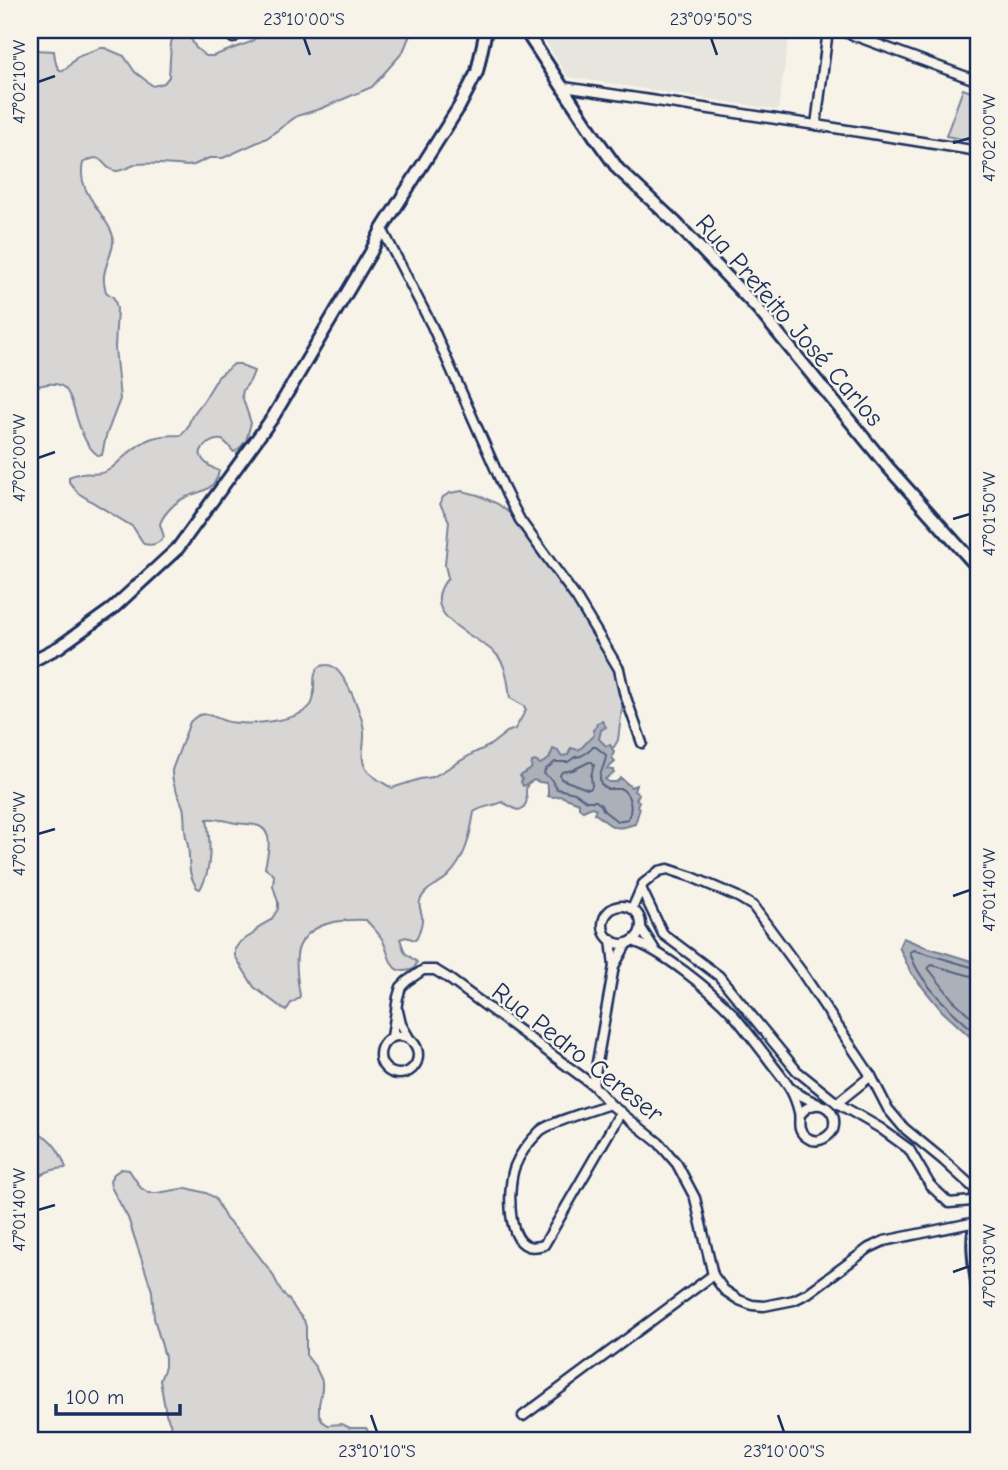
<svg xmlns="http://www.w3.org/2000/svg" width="1008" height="1470" font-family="'Comic Neue',sans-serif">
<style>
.built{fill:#e6e5de}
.green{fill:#d7d6d4;stroke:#798299;stroke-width:2}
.water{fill:#acb0b9;stroke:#727c95;stroke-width:2}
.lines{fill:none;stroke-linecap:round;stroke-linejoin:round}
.shore{stroke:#556382;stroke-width:2}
.street-casing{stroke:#1b2f5e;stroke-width:13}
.secondary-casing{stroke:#1b2f5e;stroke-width:16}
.street{stroke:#f7f3e8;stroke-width:8}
.secondary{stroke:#f7f3e8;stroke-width:10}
.ticks{fill:none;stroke:#1b2f5e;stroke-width:2.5}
.labels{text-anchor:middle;stroke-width:5;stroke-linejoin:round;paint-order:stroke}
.street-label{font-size:26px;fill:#1b2f5e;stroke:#f7f3e8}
.neatline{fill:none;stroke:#1b2f5e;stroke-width:2.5}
.ticks-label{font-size:18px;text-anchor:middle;fill:#1b2f5e}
</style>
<rect width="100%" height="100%" fill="#f7f3e8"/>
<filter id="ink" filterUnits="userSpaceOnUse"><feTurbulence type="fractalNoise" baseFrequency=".0143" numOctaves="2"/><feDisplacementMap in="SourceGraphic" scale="14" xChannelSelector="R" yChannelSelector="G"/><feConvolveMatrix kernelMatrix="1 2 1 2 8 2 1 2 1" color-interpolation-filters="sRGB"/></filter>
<g filter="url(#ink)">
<polygon class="built" points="538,30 790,30 778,110 568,77"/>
<g class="green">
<path d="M175,30H186L196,48L206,56H213L251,42L264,30H412L403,52L372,87L320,109L297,116L267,138L223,158H209L194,165L187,166C173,165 151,162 137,164C130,166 123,171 116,171C101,170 105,149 83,163C76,191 102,209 112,233C117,247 105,262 104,276C103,281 105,287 106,292L114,298L117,308L115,348L120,399L106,436L102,455L99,456C75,440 77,397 63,387C54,380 40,386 30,388V215L33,210L30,201V53L34,50L54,51C55,58 55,67 61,71L67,68L77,57L100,48H105L124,56L135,72L153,86L164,83L169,77L171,43Z"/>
<polygon points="963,89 978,95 978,142 946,136"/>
<path d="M234,364H240L246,368L254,371L250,381L243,390L242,396L251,423L246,441L239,449L234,452C230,449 227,442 222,440C214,438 198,447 201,456C203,463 214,469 219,471C215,493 197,491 182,499C173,504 163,515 160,524L164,537C158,544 153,546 144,544L133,527L78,493L69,482V477C84,470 97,477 107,471C114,467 119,461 125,456C146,438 153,435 181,435L187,428L192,416L204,400L218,377Z"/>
<path d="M462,491L478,495L498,504L513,516L537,553L564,583L625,686L618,740L614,747L608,750L530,776C529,781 526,787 526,791C526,801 529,800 522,809L517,810L502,802C492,807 484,805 474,812C470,836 466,858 448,876C439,885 424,888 420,901C418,907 422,912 422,917C423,923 419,932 417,938L415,940L406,937L400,939L405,953L417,962L414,969C388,978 391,955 382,939C378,932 371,926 366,920C343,919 310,921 299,947C294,958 298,984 300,996L298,999L291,1003L286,1011L254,987L235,956V949L240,942L253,934L260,926L271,920L278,909V902L273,886L274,875L265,868C267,856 275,833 259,826C252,824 243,824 236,823C226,821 218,818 207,819C210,840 213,870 200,889L197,888C186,870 191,865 188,846C187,840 185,835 185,829C184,822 185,815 183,807C179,795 171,784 172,770L190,722C204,706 214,719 229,722C242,724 253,724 266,722C280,720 302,717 311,705C319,694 306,665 327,665C343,664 364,718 364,732C365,745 359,757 366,769C371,777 384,783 392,788L420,779L433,777L474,753L489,746L507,732L515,729L526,710L524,706L510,698C508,683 507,667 497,655C479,635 415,617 448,578L445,565L449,521L440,504L443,497L450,493Z"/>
<path d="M30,1130C49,1134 60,1150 66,1168C50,1169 42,1173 30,1184Z"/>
<polygon points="121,1169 129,1170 141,1188 149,1193 157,1193 187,1188 206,1193 215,1198 226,1219 248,1242 272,1273 281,1291 290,1301 297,1312 304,1320 306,1327 306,1355 316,1368 322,1381 322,1389 319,1405 319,1414 322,1421 328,1425 342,1424 350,1428 366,1428 373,1440 183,1440 174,1432 166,1414 160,1380 165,1367 165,1357 154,1318 152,1291 128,1218 111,1187 110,1180 114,1174"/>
</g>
<g class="water">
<path d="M602,721L606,727L601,730L599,739L606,746L610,745L614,752L612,757L615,762L607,769L614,770V773L605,779L609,782H616L621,778L631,787L636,785L634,791L639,794L636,800L639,801L637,806L640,808L635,824C611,832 613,826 594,813L596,809L592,807L583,811L579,808V803C572,800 567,799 561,796L552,797L548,796V789L546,783L539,782L534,780L523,786L521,782L522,779L520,776L531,769L532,762L535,761L540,764L549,759L553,749L558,751L561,756L568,755L571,748L578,750C586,746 587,740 594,735L593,730L596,727L597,723Z"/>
<polygon points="903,938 926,947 978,963 978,1044 942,1011 911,973 899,947"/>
</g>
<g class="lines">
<g class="shore">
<path d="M593,747H596L606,755C606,765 597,774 601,784L607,789H622C631,796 633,809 628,819L617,821L604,811L601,805L596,801H586L575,793L557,789L551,779L544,774L545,770L555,762H568L575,757L581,756L588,752Z"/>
<polygon points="589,762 592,762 594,765 591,776 592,786 590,789 587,789 561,779 560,775 562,772 573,770"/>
<path d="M978,969L914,950L910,952C918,983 955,1014 978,1035"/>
<polyline points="978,978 932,965 928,968 953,1000 978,1023"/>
</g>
<defs>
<g id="street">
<polyline points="839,30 978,81"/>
<polyline points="233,38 241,30"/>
<polyline points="564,87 816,125 978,151"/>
<polyline points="816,125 828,30"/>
<polyline points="382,229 432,326 507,495 520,520 577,599 619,669 624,692 642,743"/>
<circle cx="622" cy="925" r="19"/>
<polyline points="632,909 643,884 659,871 668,869 692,877 738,897 753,906 801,971 871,1076 888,1109 904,1128 943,1160 976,1190 975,1196 972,1201 949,1203 930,1185 909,1149 880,1128 837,1103 797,1071 719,976 663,934 641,888"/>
<polyline points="641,928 655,950"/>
<path d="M632,941C660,949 712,991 732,1013C744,1027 755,1042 766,1056C773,1066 782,1076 789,1087C793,1093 797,1104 799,1112C801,1121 796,1129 805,1136C815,1145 827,1139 833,1130C840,1107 814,1095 800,1115"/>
<polyline points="614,966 627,943"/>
<polyline points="398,1011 401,1024 409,1038"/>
<circle cx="399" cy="1055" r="19"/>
<polyline points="392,1037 398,997 401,987 407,981 423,970 435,970 448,978 593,1085 610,1104 659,1143 677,1164 695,1198 713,1275 724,1290 739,1300 752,1305 764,1306 794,1300 808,1293 869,1248 884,1241 976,1222"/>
<polyline points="593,1085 614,966 611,939"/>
<polyline points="790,1088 802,1096 818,1104"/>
<polyline points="837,1103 871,1076"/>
<path d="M610,1104C596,1109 548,1123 540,1131C530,1141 520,1153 515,1166C508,1183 506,1239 528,1246C533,1248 539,1246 544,1245L621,1112"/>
<polyline points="523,1416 713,1275"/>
</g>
<g id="secondary">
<polyline points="525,30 595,137 618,169 676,223 758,309 887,466 978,568"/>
<polyline points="30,662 59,647 112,609 178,548 273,417 371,252 382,229 459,107 477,72 486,30"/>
<path d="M978,1217C969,1236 975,1268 978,1289"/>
</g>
</defs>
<use href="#street" class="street-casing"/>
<use href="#secondary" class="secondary-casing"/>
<use href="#street" class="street"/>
<use href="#secondary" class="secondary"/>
</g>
</g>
<path class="ticks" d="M304,38L310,55M711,38L717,55M38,82L55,76M953,143L970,138M38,458L55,452M953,519L970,514M38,834L55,829M953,896L970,890M38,1210L55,1205M953,1272L970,1266M371,1415L377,1432M778,1415L784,1432"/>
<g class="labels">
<g class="street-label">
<text transform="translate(790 320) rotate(49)" y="9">Rua Prefeito José Carlos</text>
<text transform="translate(578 1052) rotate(38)" y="9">Rua Pedro Cereser</text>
</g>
</g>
<rect width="1008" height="1470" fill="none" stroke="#f7f3e8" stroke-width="77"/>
<path d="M56 1404v10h124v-10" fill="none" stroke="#1b2f5e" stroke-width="3.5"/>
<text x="66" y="1404" font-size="21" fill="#1b2f5e" stroke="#f7f3e8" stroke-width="5" paint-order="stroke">100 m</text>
<rect x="38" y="38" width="932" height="1394" class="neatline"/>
<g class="ticks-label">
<text x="304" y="25">23°10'00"S</text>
<text x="711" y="25">23°09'50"S</text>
<text transform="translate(19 82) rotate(-90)" y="6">47°02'10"W</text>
<text transform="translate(989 138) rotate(-90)" y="6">47°02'00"W</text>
<text transform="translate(19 458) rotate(-90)" y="6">47°02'00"W</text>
<text transform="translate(989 514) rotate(-90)" y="6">47°01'50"W</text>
<text transform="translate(19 834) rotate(-90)" y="6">47°01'50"W</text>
<text transform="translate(989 890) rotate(-90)" y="6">47°01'40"W</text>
<text transform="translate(19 1210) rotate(-90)" y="6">47°01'40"W</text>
<text transform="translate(989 1266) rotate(-90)" y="6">47°01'30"W</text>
<text x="377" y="1457">23°10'10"S</text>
<text x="784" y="1457">23°10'00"S</text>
</g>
</svg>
